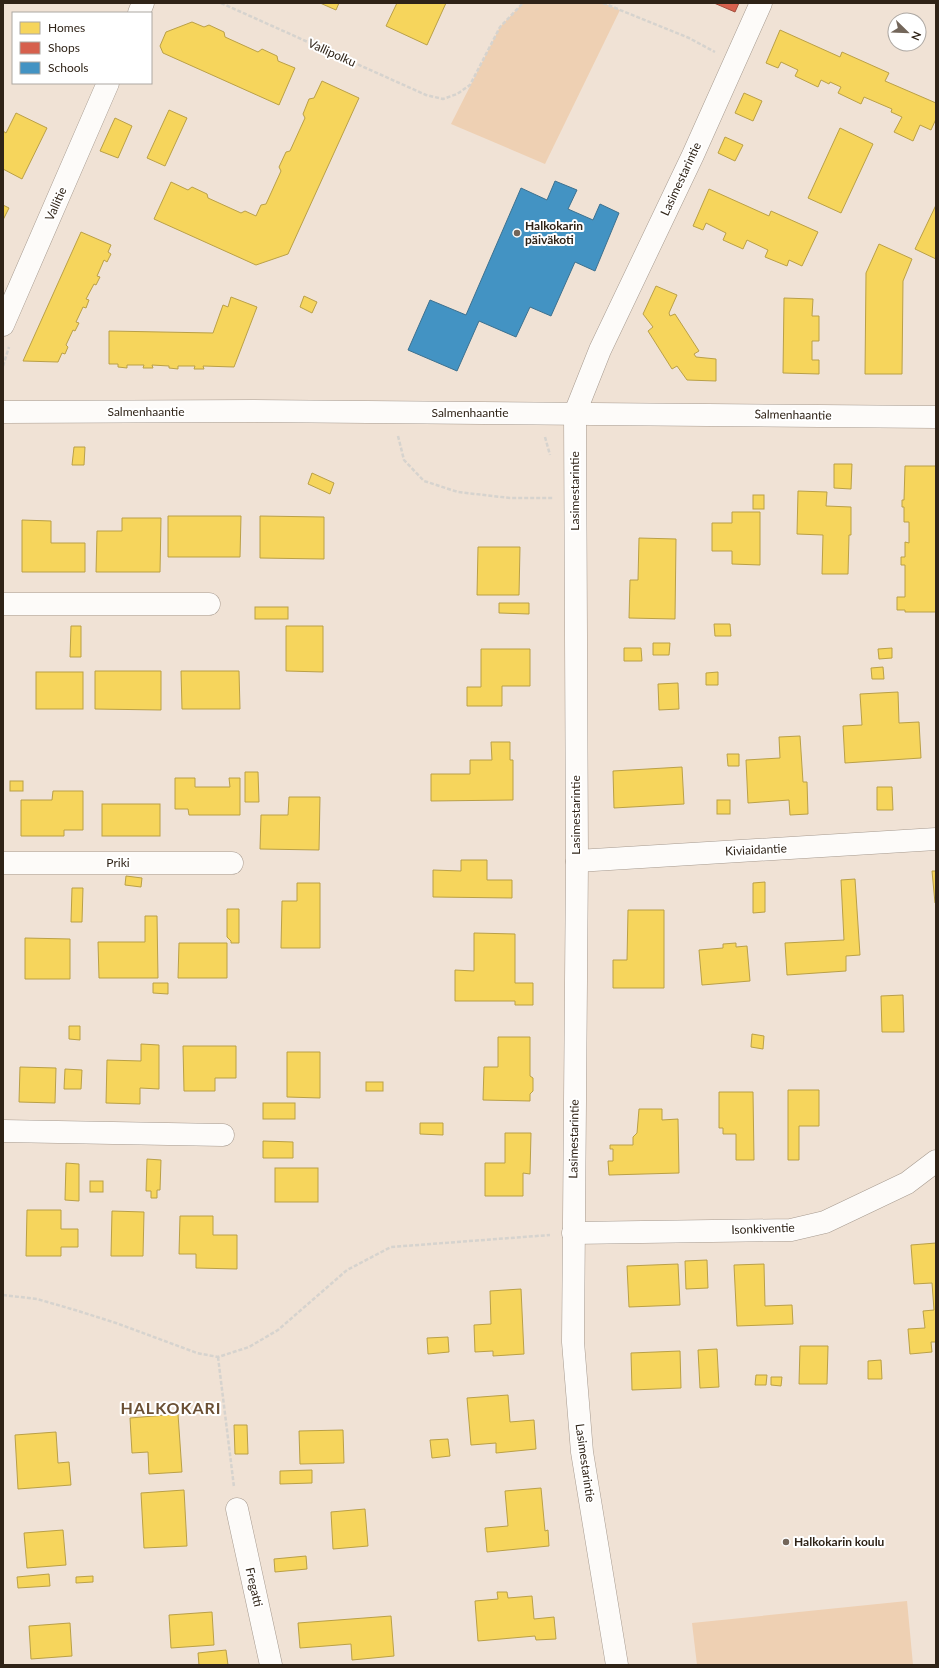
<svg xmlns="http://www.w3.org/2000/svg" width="939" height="1668" font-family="Lato,sans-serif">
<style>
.green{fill:#eed0b3}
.homes{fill:#f6d55c;stroke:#baa047}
.shops{fill:#d6604d;stroke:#a44e3d}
.schools{fill:#4393c3;stroke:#3d718f}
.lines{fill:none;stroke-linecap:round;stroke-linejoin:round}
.minor-casing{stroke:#a69a8f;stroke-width:23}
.path{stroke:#d6d3ce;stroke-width:2.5;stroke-dasharray:4 2;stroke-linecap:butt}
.minor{stroke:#fdfbf9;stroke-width:22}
.poi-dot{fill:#73665a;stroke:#fff;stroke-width:1.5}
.labels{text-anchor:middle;stroke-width:4;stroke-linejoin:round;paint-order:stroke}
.street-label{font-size:12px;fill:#2f2317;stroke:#fff}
.poi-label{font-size:12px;font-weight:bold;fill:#2f2317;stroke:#fff;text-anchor:start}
.district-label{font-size:16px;font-weight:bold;letter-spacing:1px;fill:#6a4f33;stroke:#fff}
</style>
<rect width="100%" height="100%" fill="#f0e2d5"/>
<g class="green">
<polygon points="523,3 603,3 620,10 545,164 451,124 500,27"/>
<polygon points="907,1601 913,1665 697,1665 692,1623"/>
</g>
<g class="homes">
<polygon points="320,3 339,3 336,10"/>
<polygon points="397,3 446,3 427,45 386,26"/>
<polygon points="192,22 204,27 209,25 224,32 225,37 258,52 262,49 277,56 278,61 295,68 279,105 163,53 160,46 166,32"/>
<polygon points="780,30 840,57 842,52 889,73 885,81 936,103 936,119 931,130 920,125 913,141 894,132 902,117 891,112 892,109 864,97 861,104 838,93 841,87 830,82 829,84 821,80 818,87 795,76 798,70 781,62 778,68 766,63"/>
<polygon points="322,81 359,98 288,254 256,265 154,219 171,182 188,190 192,187 207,194 208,198 241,213 245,211 256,216 261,205 266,204 281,171 279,167 286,152 290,151 305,118 303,114 309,99 314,98"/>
<polygon points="744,93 762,101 753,121 735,113"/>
<polygon points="169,110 187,118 165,166 147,158"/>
<polygon points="16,113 47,128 22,179 3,169 3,131 6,133"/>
<polygon points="115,118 132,126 118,158 100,151"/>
<polygon points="840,128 873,144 841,213 808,198"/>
<polygon points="725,137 743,145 735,161 718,153"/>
<polygon points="709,189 769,216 771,211 818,232 802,266 789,260 787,266 765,257 768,250 747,240 743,249 723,240 726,233 706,223 703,230 693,226"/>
<polygon points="3,205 9,208 3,220"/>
<polygon points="936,205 936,259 915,249"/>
<polygon points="81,232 111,245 108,252 111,254 107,262 104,260 97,276 100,277 96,285 94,284 86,299 89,300 86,308 83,307 76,322 79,323 75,331 73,330 66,345 68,347 65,354 62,353 58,362 23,361"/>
<polygon points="879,244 912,259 903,281 902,374 865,374 866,273"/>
<polygon points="656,286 677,295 669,313 670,316 675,314 699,351 694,354 696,357 716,359 716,381 687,380 677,366 672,369 648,331 653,327 643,314"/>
<polygon points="304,296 317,302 312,313 300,307"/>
<polygon points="231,297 257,307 234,367 203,366 204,369 194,369 195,366 178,366 178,369 169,368 169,366 152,365 153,368 143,368 144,365 127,365 127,368 118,367 118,364 109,364 109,331 213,333 223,305 228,307"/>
<polygon points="784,298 813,299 812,316 819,316 819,341 812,341 812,360 819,360 819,374 783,373"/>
<polygon points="74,447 85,447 84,465 72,465"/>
<polygon points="834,464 852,464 851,489 834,488"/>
<polygon points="905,466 936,466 936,612 905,612 905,610 897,610 897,597 905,597 905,565 901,565 901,557 905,557 905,542 909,543 909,522 904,522 904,507 902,507 902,500 904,500"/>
<polygon points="312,473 334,483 330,494 308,484"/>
<polygon points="798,491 827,492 826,506 851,507 851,535 849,535 848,574 822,574 823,535 797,534"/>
<rect x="753" y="495" width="11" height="14"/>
<polygon points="732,512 760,512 760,565 732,564 732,551 712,551 712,523 732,523"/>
<polygon points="168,516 241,516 240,557 168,557"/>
<polygon points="260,516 324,517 324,559 260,558"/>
<polygon points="122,518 161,518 160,572 96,572 97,531 122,531"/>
<polygon points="22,520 51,521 51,543 85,543 85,572 22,572"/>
<polygon points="639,538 676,539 675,619 629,618 630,580 638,580"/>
<polygon points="478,547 520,547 519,595 477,595"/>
<polygon points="499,603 529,603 529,614 499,613"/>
<rect x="255" y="607" width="33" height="12"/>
<polygon points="714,624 730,624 731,636 715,636"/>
<polygon points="71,626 81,626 81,657 70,657"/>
<polygon points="286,626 323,626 323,672 286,671"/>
<polygon points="653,643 670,643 669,655 653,655"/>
<polygon points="624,648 641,648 642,661 624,661"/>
<polygon points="892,648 892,658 879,659 878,649"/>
<polygon points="481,649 530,649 530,686 502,686 502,706 467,706 467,687 481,687"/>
<polygon points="883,667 884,679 872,679 871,668"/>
<polygon points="95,671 161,671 161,710 95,709"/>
<polygon points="181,671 239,671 240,709 182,709"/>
<rect x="36" y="672" width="47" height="37"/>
<polygon points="718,672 718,685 706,685 706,673"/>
<polygon points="678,683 679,709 659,710 658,684"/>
<polygon points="898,692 899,723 919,722 921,758 845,763 843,726 862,725 860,694"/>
<polygon points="800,736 803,782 807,782 808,814 790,815 789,800 748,803 746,760 780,758 779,737"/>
<polygon points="491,742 510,742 510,760 513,760 513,800 431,801 431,774 470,774 470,760 492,760"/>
<polygon points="727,754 739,754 739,766 728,766"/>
<polygon points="682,767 684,804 614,808 613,771"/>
<polygon points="245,772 258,772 259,802 245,802"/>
<polygon points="175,778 195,778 195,787 230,787 229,778 240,778 240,815 189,815 188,809 175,809"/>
<rect x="10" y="781" width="13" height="10"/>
<polygon points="877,787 892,787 893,810 877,810"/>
<polygon points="53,791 83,791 83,830 64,830 64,836 21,836 21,800 52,800"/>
<polygon points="289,797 320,797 319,850 260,849 261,815 288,815"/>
<rect x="717" y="800" width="13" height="14"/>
<rect x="102" y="804" width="58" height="32"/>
<polygon points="461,860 487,860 487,880 512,880 512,898 433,897 433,870 461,871"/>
<polygon points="932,871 936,871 936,903 935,903"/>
<polygon points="126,876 142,878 141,887 125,885"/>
<polygon points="855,879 860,955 846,956 846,971 787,975 785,943 844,940 841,880"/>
<polygon points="765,882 765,912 753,913 753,883"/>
<polygon points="297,883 320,883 320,948 281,948 282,901 297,901"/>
<polygon points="72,888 83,888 82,922 71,922"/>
<polygon points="227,909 239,909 239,943 231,943 231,941 227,937"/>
<polygon points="628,910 664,910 664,988 613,988 613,960 627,960"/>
<polygon points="145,916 157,916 158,978 99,978 98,942 145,942"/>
<polygon points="474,933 515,934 515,983 533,983 533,1005 515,1005 515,1001 455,1001 455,970 474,971"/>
<polygon points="25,938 70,939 70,979 25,979"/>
<polygon points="179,943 227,943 227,978 178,978"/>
<polygon points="736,943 736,947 747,946 750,981 702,985 699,950 723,948 723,944"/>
<polygon points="153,983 168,983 168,994 153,993"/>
<polygon points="903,995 904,1032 882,1032 881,996"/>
<polygon points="69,1026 80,1026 80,1040 69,1039"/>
<polygon points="752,1034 764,1036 763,1049 751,1047"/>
<polygon points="498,1037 530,1037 530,1076 533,1078 533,1091 530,1094 530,1101 483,1100 484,1067 498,1067"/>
<polygon points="141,1044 159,1045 159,1089 140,1088 140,1104 106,1103 107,1060 141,1061"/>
<polygon points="183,1046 236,1046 236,1078 215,1078 215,1091 184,1091"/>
<polygon points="287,1052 320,1052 320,1098 287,1097"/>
<polygon points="20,1067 56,1068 55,1103 19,1102"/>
<polygon points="65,1069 82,1070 81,1089 64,1089"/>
<rect x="366" y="1082" width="17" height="9"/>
<polygon points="788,1090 819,1090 819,1126 799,1126 799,1160 788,1160"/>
<polygon points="719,1092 753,1092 754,1160 736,1160 736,1134 723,1134 723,1128 719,1128"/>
<rect x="263" y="1103" width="32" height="16"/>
<polygon points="639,1109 662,1109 662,1120 678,1119 679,1173 609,1175 608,1161 613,1161 613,1149 610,1149 610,1145 633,1145 633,1137 637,1133"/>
<polygon points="420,1123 443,1123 443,1135 420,1134"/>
<polygon points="505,1133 531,1133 530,1174 523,1173 523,1196 485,1196 485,1163 505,1163"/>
<polygon points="263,1141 293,1142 293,1158 263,1158"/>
<polygon points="147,1159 161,1160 160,1190 157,1190 157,1198 151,1198 151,1191 146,1191"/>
<polygon points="66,1163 79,1164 79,1201 65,1200"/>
<rect x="275" y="1168" width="43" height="34"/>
<rect x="90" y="1181" width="13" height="11"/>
<polygon points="27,1210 61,1210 61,1229 78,1229 78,1247 61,1247 61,1256 26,1256"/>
<polygon points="112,1211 144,1212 143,1256 111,1256"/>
<polygon points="180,1216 213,1216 213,1235 237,1235 237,1269 196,1268 196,1254 179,1254"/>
<polygon points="936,1243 936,1342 931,1342 932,1352 910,1354 908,1329 925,1328 923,1311 934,1310 932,1283 914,1284 911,1245"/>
<polygon points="707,1260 708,1288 686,1289 685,1261"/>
<polygon points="678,1264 680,1305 629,1307 627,1266"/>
<polygon points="764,1264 765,1306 792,1305 793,1324 737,1326 734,1265"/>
<polygon points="521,1289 524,1354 493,1356 493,1351 475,1352 474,1325 491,1324 490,1291"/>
<polygon points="448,1337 449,1352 428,1354 427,1338"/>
<polygon points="800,1346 828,1346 827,1384 799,1384"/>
<polygon points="717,1349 719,1387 700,1388 698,1350"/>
<polygon points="680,1351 681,1388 632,1390 631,1353"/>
<polygon points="881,1360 882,1379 868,1379 868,1361"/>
<polygon points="756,1375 767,1375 766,1385 755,1385"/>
<polygon points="771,1377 782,1377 781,1386 771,1385"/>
<polygon points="508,1395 510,1422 534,1420 536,1449 496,1453 496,1443 471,1445 467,1398"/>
<polygon points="178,1414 182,1472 149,1474 148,1452 132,1453 130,1418"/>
<polygon points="234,1425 247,1425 248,1454 235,1454"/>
<polygon points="343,1430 344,1463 300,1464 299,1431"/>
<polygon points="56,1432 58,1463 69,1462 71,1485 18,1489 15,1435"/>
<polygon points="448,1439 450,1456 432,1458 430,1440"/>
<polygon points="312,1470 312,1483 280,1484 280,1471"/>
<polygon points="541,1488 545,1531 548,1530 549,1546 487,1552 485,1528 508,1526 505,1491"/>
<polygon points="184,1490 187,1546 144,1548 141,1493"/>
<polygon points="365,1509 368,1546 333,1549 331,1512"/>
<polygon points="63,1530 66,1565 27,1568 24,1533"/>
<polygon points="306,1556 307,1569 275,1572 274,1559"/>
<polygon points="49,1574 50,1586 18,1588 17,1577"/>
<polygon points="93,1576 93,1582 76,1583 76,1577"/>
<polygon points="497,1592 507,1592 508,1598 532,1596 534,1619 554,1617 556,1639 536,1640 535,1636 478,1641 475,1601 498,1599"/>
<polygon points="212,1612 214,1645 171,1648 169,1615"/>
<polygon points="391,1616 394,1656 352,1660 351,1644 300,1648 298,1623"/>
<polygon points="70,1623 72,1656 31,1659 29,1626"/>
<polygon points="226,1650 228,1665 199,1665 198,1653"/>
</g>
<polygon class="shops" points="714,3 739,3 735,12"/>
<polygon class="schools" points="555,181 577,190 568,209 593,220 600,204 619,213 595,271 575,262 551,316 530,307 516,337 479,321 457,371 408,350 430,300 466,315 521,188 547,200"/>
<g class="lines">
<defs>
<g id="minor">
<polyline points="139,13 143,3"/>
<polyline points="3,325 108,83"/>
<polyline points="3,412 254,411 936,417"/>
<polyline points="3,604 209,604"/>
<polyline points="577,861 936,839"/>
<polyline points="3,863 232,863"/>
<polyline points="3,1131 223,1135"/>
<polyline points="573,1233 791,1230 825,1222 865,1203 907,1183 936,1161"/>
<polyline points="237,1509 271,1665"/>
<polyline points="617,1665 582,1452 573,1342 577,861 575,413 600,350 693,155 761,3"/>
</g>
</defs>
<use href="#minor" class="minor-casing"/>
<g class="path">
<polyline points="221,3 426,95 443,99 457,94 470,85 500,27 523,3"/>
<polyline points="603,3 689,38 715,52"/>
<polyline points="3,366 9,347"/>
<polyline points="398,436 404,460 424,481 458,492 510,498 553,498"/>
<polyline points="545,437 550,455"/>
<polyline points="3,1295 37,1299 75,1310 116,1323 197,1353 218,1357 249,1347 278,1330 347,1270 391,1247 550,1235"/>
<polyline points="218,1357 234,1487"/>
</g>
<use href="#minor" class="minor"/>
</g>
<g class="poi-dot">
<circle cx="517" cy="233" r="4"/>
<circle cx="786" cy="1542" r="4"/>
</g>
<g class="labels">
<g class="street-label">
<text transform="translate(332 53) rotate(24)" y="4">Vallipolku</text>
<text transform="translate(681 179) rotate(-65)" y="4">Lasimestarintie</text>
<text transform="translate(56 204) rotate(-66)" y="4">Vallitie</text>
<text x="146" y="416">Salmenhaantie</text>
<text x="470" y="417">Salmenhaantie</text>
<text transform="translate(793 415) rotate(1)" y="4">Salmenhaantie</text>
<text transform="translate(575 491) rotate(-90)" y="4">Lasimestarintie</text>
<text transform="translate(576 815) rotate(-90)" y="4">Lasimestarintie</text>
<text transform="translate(756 850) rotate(-3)" y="4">Kiviaidantie</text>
<text x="118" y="867">Priki</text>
<text transform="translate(574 1139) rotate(-89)" y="4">Lasimestarintie</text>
<text transform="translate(763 1229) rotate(-2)" y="4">Isonkiventie</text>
<text transform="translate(585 1463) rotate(82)" y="4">Lasimestarintie</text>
<text transform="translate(254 1587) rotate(77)" y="4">Fregatti</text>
</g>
<g class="poi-label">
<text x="525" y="230">Halkokarin<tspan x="525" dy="14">päiväkoti</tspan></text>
<text x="794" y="1546">Halkokarin koulu</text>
</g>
<g class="district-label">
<text x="171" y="1414">HALKOKARI</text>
</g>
</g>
<rect width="939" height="1668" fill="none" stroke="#2f2317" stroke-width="8"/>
<rect x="12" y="12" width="140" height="72" fill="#ffffff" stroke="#aca7a2"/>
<rect x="20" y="22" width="20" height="12" fill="#f6d55c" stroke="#aca7a2"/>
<text x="48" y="32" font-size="12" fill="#2f2317">Homes</text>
<rect x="20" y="42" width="20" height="12" fill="#d6604d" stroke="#aca7a2"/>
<text x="48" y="52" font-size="12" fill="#2f2317">Shops</text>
<rect x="20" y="62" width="20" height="12" fill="#4393c3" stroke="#aca7a2"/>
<text x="48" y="72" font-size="12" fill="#2f2317">Schools</text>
<g transform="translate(907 32) rotate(113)"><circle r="19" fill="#ffffff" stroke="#aca7a2"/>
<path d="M0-3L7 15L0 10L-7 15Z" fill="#73665a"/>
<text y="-6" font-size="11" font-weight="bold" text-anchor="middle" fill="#2f2317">N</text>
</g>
</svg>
